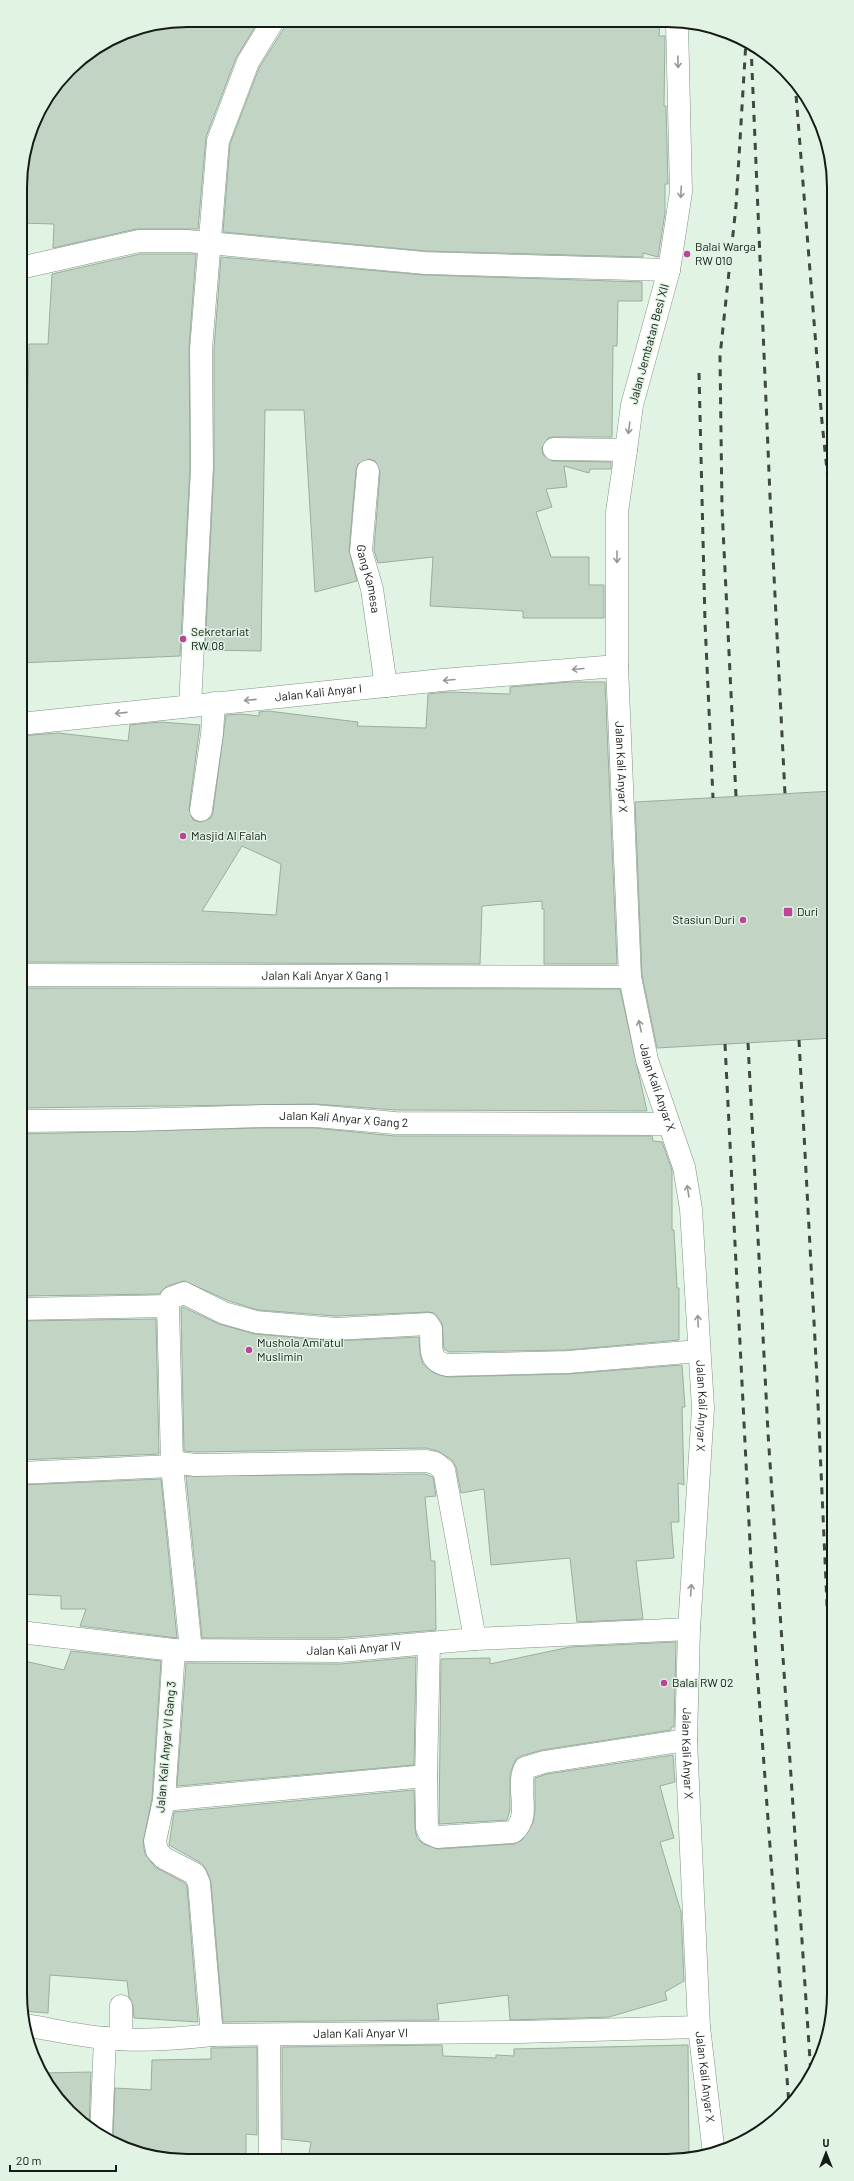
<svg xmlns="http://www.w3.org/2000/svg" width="854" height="2181" font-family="Barlow,sans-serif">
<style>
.building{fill:#c2d5c5;stroke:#9bad9e;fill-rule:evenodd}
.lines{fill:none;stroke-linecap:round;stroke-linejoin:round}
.minor-casing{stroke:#809283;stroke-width:23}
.minor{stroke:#fff;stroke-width:22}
.rail{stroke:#404841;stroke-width:3;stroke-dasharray:7 7;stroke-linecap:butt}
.oneway{stroke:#969896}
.poi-dot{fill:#bb449b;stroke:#e1f4e4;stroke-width:1.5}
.labels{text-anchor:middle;stroke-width:3;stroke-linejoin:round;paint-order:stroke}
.poi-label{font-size:12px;fill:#151b16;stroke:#e1f4e4;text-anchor:start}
.street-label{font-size:12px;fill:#151b16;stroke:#e1f4e4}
.rim{fill:none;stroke:#151b16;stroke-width:2}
</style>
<rect width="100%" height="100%" fill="#e1f4e4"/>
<g class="building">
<polygon points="187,20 259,20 236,58 206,137 198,229 136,229 53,248 54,224 20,223 20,176 37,113 77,62 123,33"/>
<polygon points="285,21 660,23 659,36 665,36 664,106 666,106 668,184 665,184 665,213 658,257 643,253 643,257 426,251 223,232 230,144 259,68 284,28"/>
<polygon points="140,254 196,254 189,348 190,467 180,656 20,663 20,484 26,483 29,344 48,344 52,274"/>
<polygon points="221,257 424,275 642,282 642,301 618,301 617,346 613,346 612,437 554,437 548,438 542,448 543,455 553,461 611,462 611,469 590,469 589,473 564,466 567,487 546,489 552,507 536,512 551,557 589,557 589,585 604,585 604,618 523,618 523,611 430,606 433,557 378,563 374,550 380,472 375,461 369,459 358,464 356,470 349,550 357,581 315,592 304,410 265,410 261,651 205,650 214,468 214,349"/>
<path d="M569,682H605L617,964H544V909H542V901L482,906L480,964L20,962V955H22L20,736L58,733L128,741L130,725L160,722L200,725L189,809L193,820L200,822L211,818L213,812L226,715L241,714L259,716V712L268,711L358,722L357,726L426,728L428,694L448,692L510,694V687ZM242,846L281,864L276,915L202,911Z"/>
<polygon points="834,791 834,1038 657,1048 642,975 635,802"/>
<polygon points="20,988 620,989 647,1111 396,1110 315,1104 20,1108 20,1075 26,1048 20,1046"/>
<polygon points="263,1128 314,1128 395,1136 652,1136 653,1141 662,1142 672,1170 672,1230 674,1230 677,1288 679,1288 679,1340 567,1350 449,1352 444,1349 442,1323 434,1313 428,1312 336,1316 258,1310 229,1301 184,1281 167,1286 159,1294 23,1296 20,1246 20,1134"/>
<polygon points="183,1307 219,1324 255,1334 335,1341 419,1337 420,1354 423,1364 434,1373 447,1377 568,1374 682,1365 685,1407 682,1407 684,1485 678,1483 679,1522 671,1522 674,1558 636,1561 643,1619 577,1622 570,1558 491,1565 484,1489 461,1493 456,1467 452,1460 438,1451 426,1448 196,1452 184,1451 181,1308"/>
<polygon points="156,1319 159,1454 20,1460 20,1321"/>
<polygon points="425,1474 433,1477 436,1496 425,1497 431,1561 435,1561 436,1630 339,1638 202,1638 186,1476"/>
<polygon points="161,1479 177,1638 80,1626 86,1609 61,1609 61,1596 20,1594 20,1485"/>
<polygon points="676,1642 674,1727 671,1727 671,1730 542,1750 521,1756 516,1759 510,1773 510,1810 507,1820 439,1824 441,1659 490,1658 490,1664 570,1647"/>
<polygon points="71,1651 161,1661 152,1798 143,1843 145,1854 155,1867 185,1883 187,1886 198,2022 134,2018 133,2006 129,1997 127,1981 50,1975 48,2013 22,2011 20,1994 20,1884 24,1884 27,1799 20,1799 20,1660 64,1670"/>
<polygon points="416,1657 414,1765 177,1786 186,1663 340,1664"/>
<polygon points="673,1755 675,1782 660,1786 674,1838 660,1842 681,1912 684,1981 665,1992 667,2000 609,2017 510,2020 508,1995 437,2004 439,2020 223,2022 211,1882 206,1869 201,1863 169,1845 174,1812 414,1790 415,1829 417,1838 423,1844 438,1849 514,1844 522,1840 533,1823 535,1810 535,1778 547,1774"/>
<polygon points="442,2045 443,2056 496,2058 496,2055 514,2056 514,2049 688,2045 689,2155 685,2155 685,2159 667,2161 308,2159 311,2142 282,2139 282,2047"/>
<polygon points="257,2047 257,2135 246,2134 246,2158 155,2158 111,2143 113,2137 115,2088 151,2090 152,2060 211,2059 211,2048"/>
<polygon points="91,2072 89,2128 77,2119 41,2073"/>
</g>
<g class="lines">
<defs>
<g id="minor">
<path id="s1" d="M677,23L681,192L669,270L632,405L626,450L617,512V666L630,977L647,1060L684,1167L691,1209L703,1408L689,1629L686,1740L699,2027L714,2154"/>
<polyline points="20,268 139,241 187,241 425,263 669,270"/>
<polyline points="554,449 626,450"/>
<path id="s2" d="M368,471L361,551L372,589L386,686"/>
<polyline points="190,706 202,467 201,349 218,141 248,62 273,21"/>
<path id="s3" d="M20,724L442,680L617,666"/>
<polyline points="201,810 212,734 214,703"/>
<path id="s4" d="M20,975L630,977"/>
<path id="s5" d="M20,1121L133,1120L263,1116H315L395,1123L668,1124"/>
<polyline points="20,1309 168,1306"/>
<path d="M172,1462L168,1306L171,1298L184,1293L224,1313L256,1322L336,1329L428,1324L431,1329C432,1346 427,1361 447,1365L568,1362L699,1351"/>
<polyline points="172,1466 191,1650"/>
<polyline points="20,1473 172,1466 172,1462 195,1465 426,1461 435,1463 444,1470 475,1639"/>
<path id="s6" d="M20,1632L174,1650L340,1651L475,1639L689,1629"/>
<polyline points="174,1650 164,1800 155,1841 157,1851 164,1858 195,1874 199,1883 212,2035"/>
<polyline points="426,1776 429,1644"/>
<path d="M164,1800L426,1776L427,1828L429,1833L437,1837L513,1832C533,1816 515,1789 525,1768L544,1762L686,1740"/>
<polyline points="121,2006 121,2039"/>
<path id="s7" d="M24,2025C51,2029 78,2036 106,2038C141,2042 177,2039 212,2035L519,2032L699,2027"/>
<polyline points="269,2035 270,2159"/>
<polyline points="101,2136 105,2038"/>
</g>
</defs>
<use href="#minor" class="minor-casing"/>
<use href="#minor" class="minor"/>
<g class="rail">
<polyline points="751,45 770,496 785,794"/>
<polyline points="795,82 822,422 834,537"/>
<polyline points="699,373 705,622 713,798"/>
<polyline points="736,796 722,508 720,356 736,206 746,41"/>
<polyline points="799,1040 816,1359 834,1761"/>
<polyline points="748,1043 768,1433 811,2075"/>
<polyline points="725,1044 755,1642 789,2105"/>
</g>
</g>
<defs><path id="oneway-shaft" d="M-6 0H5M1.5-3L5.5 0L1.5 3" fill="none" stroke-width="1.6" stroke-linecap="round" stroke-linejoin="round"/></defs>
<g class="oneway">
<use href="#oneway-shaft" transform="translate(678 62) rotate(88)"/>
<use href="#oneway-shaft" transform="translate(681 192) rotate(93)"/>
<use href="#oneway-shaft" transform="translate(629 428) rotate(98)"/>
<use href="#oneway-shaft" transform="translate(617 557) rotate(90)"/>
<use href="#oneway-shaft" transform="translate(578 669) rotate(175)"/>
<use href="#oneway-shaft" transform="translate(449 680) rotate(175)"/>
<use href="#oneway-shaft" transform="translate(250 700) rotate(174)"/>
<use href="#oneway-shaft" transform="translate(121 713) rotate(174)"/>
<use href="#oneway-shaft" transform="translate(640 1026) rotate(-102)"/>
<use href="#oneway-shaft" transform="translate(688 1191) rotate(-99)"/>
<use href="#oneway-shaft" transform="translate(698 1321) rotate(-93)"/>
<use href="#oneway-shaft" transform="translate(691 1590) rotate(-86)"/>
</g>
<g class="poi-dot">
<circle cx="687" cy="254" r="4"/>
<circle cx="183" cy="639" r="4"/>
<circle cx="183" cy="836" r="4"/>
<rect x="783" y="907" width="10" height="10" rx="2"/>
<circle cx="743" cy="920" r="4"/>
<circle cx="249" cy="1350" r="4"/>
<circle cx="664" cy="1683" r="4"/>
</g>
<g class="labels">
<g class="poi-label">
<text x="695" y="251">Balai Warga<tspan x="695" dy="14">RW 010</tspan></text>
<text x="191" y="636">Sekretariat<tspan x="191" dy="14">RW 08</tspan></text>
<text x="191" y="840">Masjid Al Falah</text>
<text x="797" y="916">Duri</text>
<text x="735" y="924" text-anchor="end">Stasiun Duri</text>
<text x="257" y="1347">Mushola Ami'atul<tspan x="257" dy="14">Muslimin</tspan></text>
<text x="672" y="1687">Balai RW 02</text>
</g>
<g class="street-label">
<text transform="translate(649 344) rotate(-75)" y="4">Jalan Jembatan Besi XII</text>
<text dy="4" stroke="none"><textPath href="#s2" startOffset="109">Gang Kamesa</textPath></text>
<text dy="4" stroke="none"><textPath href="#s3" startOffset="300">Jalan Kali Anyar I</textPath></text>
<text dy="4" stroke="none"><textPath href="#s1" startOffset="751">Jalan Kali Anyar X</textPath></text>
<text dy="4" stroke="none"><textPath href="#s4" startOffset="305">Jalan Kali Anyar X Gang 1</textPath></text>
<text dy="4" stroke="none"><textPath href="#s1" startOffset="1075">Jalan Kali Anyar X</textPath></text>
<text dy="4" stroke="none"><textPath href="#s5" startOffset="324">Jalan Kali Anyar X Gang 2</textPath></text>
<text dy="4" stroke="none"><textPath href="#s1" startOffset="1399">Jalan Kali Anyar X</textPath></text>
<text dy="4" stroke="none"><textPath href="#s6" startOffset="335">Jalan Kali Anyar IV</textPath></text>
<text transform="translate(166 1747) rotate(-85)" y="4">Jalan Kali Anyar VI Gang 3</text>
<text dy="4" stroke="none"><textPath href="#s1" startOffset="1747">Jalan Kali Anyar X</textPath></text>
<text dy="4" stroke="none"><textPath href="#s7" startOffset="338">Jalan Kali Anyar VI</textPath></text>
<text dy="4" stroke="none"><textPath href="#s1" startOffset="2071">Jalan Kali Anyar X</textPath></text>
</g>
</g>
<path d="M0 0H854V2181H0ZM187 27H667A160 160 0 0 1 827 187V1994A160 160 0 0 1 667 2154H187A160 160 0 0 1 27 1994V187A160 160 0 0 1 187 27Z" fill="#e1f4e4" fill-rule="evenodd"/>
<path class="rim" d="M187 27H667A160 160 0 0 1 827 187V1994A160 160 0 0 1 667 2154H187A160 160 0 0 1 27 1994V187A160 160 0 0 1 187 27Z"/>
<g transform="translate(826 2153)" stroke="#e1f4e4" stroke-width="3" paint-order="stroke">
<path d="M0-3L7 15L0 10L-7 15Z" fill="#151b16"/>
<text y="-6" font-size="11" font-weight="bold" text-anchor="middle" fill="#151b16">U</text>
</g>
<path d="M10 2165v6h106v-6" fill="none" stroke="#151b16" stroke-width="2"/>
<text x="16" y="2165" font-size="12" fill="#151b16" stroke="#e1f4e4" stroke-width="3" paint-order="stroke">20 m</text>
</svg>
